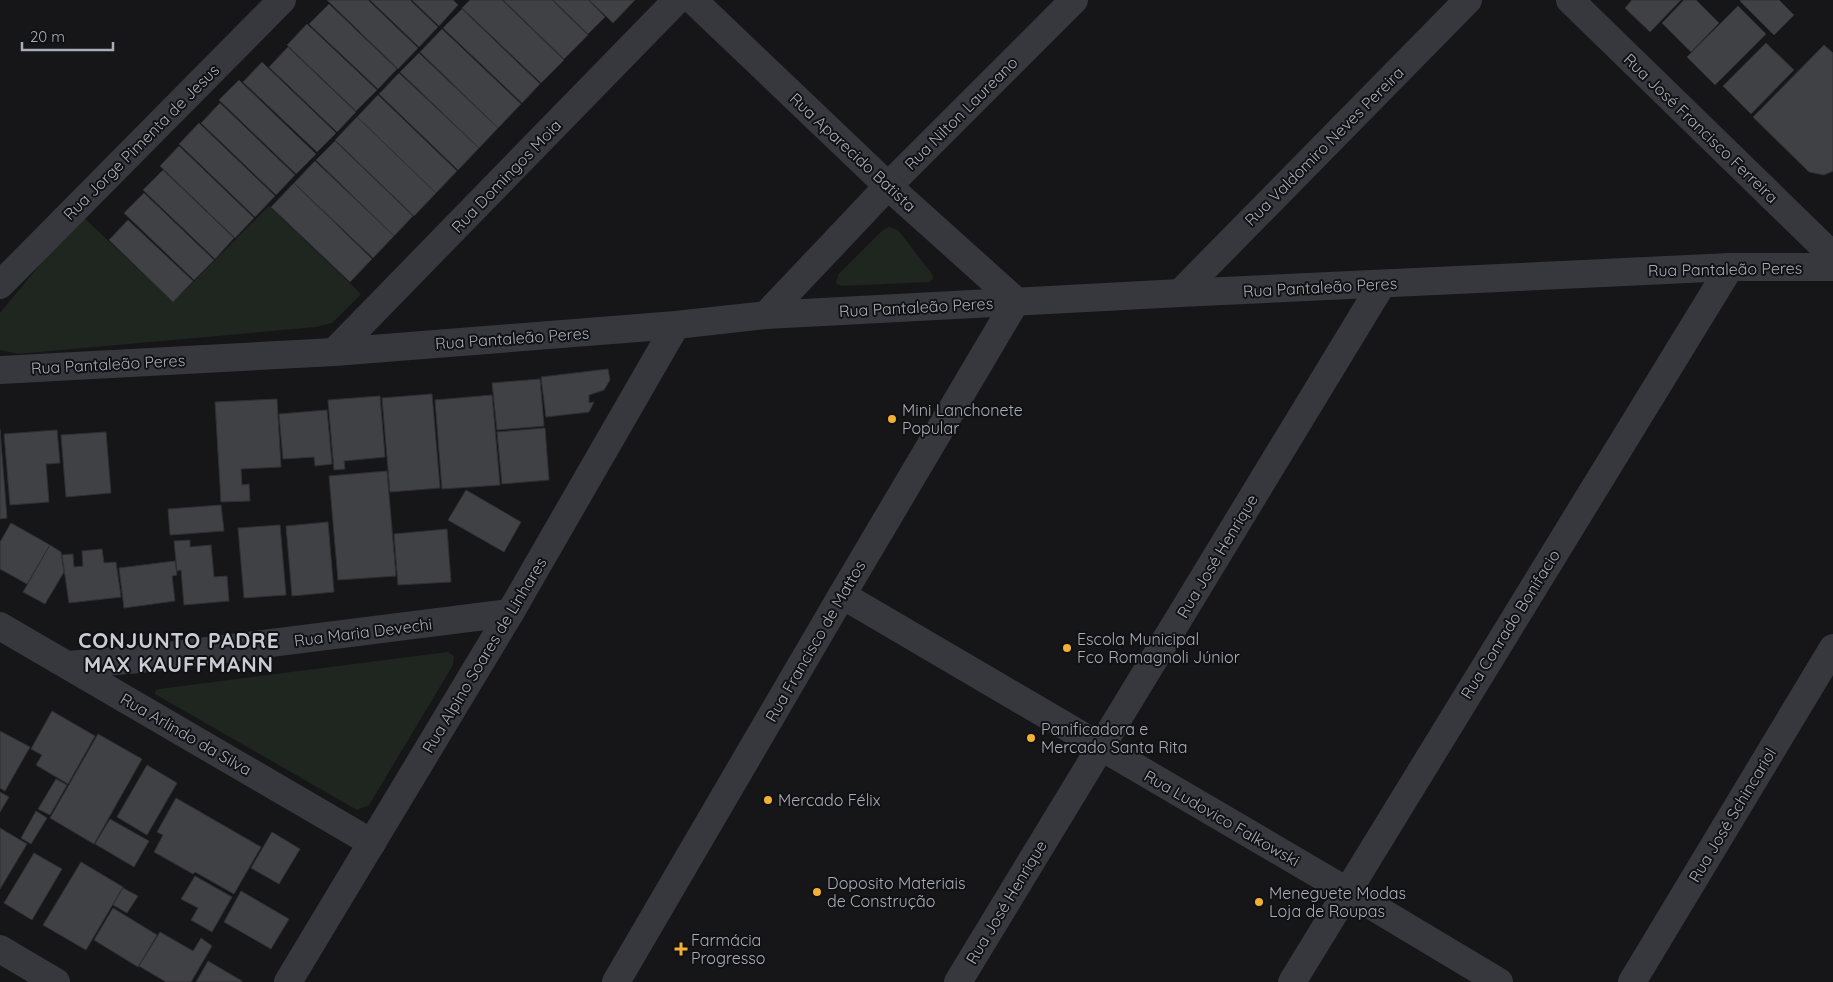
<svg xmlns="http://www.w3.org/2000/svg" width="1833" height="982" font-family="Quicksand,sans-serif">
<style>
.green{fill:#1e261f}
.building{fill:#404145;stroke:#303034}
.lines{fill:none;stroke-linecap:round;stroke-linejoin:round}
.minor{stroke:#37383d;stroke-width:28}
.tertiary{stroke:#37383d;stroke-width:28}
.poi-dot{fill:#f2b134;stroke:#111113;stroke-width:2}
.labels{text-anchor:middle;stroke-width:4;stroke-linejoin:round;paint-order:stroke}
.street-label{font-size:16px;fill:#a8adb8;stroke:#111113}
.poi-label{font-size:16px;fill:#a8adb8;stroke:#111113;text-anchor:start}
.district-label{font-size:21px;font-weight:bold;letter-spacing:1px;fill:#c9ccd4;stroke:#111113}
</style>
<rect width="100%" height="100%" fill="#161618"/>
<g class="green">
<polygon points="269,206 361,294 332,323 316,327 18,354 0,350 0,313 81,215 173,302"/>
<polygon points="889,227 898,230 932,274 933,279 929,282 841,286 836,283 838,275 883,230"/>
<polygon points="448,652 454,656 453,665 369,805 357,810 155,694 155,691 159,689"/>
</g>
<g class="building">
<polygon points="327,0 368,0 418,48 398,69"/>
<polygon points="370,0 410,0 438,27 419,47"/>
<polygon points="412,0 453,0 458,5 439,26"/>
<polygon points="470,0 502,0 564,60 541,83 462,8"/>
<polygon points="503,0 552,0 588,35 564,59"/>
<polygon points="553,0 588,0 605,17 588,34"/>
<polygon points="589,0 635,0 613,23"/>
<polygon points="1632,0 1681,0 1650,32 1625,8"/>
<polygon points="1684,0 1696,0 1719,23 1691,52 1662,23"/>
<polygon points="1741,0 1779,0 1794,15 1774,35 1740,1"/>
<polygon points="329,4 397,69 378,89 309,24"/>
<polygon points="1738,6 1766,34 1715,85 1687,57"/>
<polygon points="462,9 540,84 522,103 443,28"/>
<polygon points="307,24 377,90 356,111 287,45"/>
<polygon points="442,29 521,104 498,128 420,52"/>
<polygon points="1766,43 1794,70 1751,114 1723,86"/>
<polygon points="1824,45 1833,53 1833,171 1824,175 1809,172 1753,117"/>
<polygon points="288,47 356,112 337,132 269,67"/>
<polygon points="419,53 498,128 479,148 400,72"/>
<polygon points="262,62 336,133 317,152 243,82"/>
<polygon points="399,73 479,148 458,170 379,94"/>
<polygon points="239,80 316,154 296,174 219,100"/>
<polygon points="378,95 457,171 436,193 357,117"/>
<polygon points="220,103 295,175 276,195 201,123"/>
<polygon points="357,117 436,193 414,216 335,140"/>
<polygon points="199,123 275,196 255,217 179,144"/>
<polygon points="335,141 413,216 394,236 316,160"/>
<polygon points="179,146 254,218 235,238 160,166"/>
<polygon points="315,161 394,236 373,258 294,183"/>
<polygon points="163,170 234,238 215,259 143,190"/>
<polygon points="294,183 372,259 350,282 271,207"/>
<polygon points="144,193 214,260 194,280 124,213"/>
<polygon points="128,220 193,281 173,302 109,240"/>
<polygon points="608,369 610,380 604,390 589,395 589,403 594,402 589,412 546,417 541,377"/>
<polygon points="540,379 544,426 497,430 492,383"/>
<polygon points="432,394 440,488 390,492 382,398"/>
<polygon points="492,395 500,485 442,489 435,400"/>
<polygon points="380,396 385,457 344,461 345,469 334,470 328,400"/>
<polygon points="277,399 281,467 241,469 242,485 249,484 250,501 221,502 215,402"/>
<polygon points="327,410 332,464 315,466 314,457 283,459 279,414"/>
<polygon points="545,428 549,480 502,484 497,432"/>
<polygon points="0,429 7,518 0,519"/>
<polygon points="57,430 60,463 46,464 49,502 10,505 4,434"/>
<polygon points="106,432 111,493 66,497 61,435"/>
<polygon points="387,471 396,576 338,580 329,476"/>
<polygon points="466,490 521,522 504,552 448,520"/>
<polygon points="221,505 224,531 170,535 168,509"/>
<polygon points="328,522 334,592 292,596 286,526"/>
<polygon points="11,523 50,545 27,584 0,569 0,542"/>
<polygon points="280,525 286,595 244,598 238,528"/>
<polygon points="447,529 451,582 398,585 394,534"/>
<polygon points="190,540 190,547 211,545 214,577 227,576 229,601 184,605 181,570 177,571 174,541"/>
<polygon points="50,545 61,552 64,572 45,604 23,592"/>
<polygon points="102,549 104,563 116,562 121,597 69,603 62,555 73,554 74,567 83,566 82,551"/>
<polygon points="175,561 177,575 172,576 175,601 124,608 119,568"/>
<polygon points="52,711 95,736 68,784 36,765 42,755 31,749"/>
<polygon points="0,731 30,747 5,791 0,788"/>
<polygon points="98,734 142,759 94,844 50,818"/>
<polygon points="147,765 177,783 147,835 117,817"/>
<polygon points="56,779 67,785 50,815 38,809"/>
<polygon points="0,792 9,797 0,812"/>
<polygon points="176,798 261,847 234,894 195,872 193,874 154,852 163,835 157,832"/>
<polygon points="36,811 47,818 31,844 21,838"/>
<polygon points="110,819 149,841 134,867 95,844"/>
<polygon points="0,828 27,844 0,889"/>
<polygon points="272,832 300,849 279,884 251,868"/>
<polygon points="34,853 62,869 32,920 4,903"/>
<polygon points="81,862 123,887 86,950 43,925"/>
<polygon points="195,876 232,897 212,932 191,920 198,908 181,899"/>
<polygon points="123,888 138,896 127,913 113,905"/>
<polygon points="241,891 289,919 271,949 224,922"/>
<polygon points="113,908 157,935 138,967 94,940"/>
<polygon points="160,932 193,951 201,938 212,946 191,982 166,982 139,966"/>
<polygon points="208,961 242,981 242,982 196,982"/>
</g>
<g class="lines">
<g class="minor">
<polyline points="1570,0 1833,256"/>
<polyline points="0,285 282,0"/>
<polyline points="1180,293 1468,0"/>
<polyline points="766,315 888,186 1074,0"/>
<polyline points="334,352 677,0"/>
<polyline points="842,595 1347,891 1499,982"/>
<polyline points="0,626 372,843"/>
<polyline points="68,665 151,658 510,613"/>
<polyline points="0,949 56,982"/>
<polyline points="288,982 510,613 676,325"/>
<polyline points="616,982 842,595 1016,301 888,186 693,0"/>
<polyline points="958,982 1382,284"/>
<polyline points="1292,982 1730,267"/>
<polyline points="1632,982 1833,648"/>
</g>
<polyline class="tertiary" points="0,370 334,352 676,325 766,315 1180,293 1730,267 1833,267"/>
</g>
<g class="poi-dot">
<circle cx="892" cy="419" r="5"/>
<circle cx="1067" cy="648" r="5"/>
<circle cx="1031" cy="738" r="5"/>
<circle cx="768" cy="800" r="5"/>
<circle cx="817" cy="892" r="5"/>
<circle cx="1259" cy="902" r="5"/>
<path d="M678.5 941.5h5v5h5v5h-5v5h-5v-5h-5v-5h5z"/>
</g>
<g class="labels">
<g class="street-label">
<text transform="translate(961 113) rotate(-45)" y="6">Rua Nilton Laureano</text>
<text transform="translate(1701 128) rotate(44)" y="6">Rua José Francisco Ferreira</text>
<text transform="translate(141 142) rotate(-45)" y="6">Rua Jorge Pimenta de Jesus</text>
<text transform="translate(1324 146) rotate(-45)" y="6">Rua Valdomiro Neves Pereira</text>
<text transform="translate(853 152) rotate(43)" y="6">Rua Aparecido Batista</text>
<text transform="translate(506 176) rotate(-46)" y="6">Rua Domingos Moia</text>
<text transform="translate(1725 269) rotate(-1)" y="6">Rua Pantaleão Peres</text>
<text transform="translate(1320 287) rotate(-3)" y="6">Rua Pantaleão Peres</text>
<text transform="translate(916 307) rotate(-3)" y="6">Rua Pantaleão Peres</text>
<text transform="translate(512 338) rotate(-4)" y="6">Rua Pantaleão Peres</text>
<text transform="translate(108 364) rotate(-3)" y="6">Rua Pantaleão Peres</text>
<text transform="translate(1217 556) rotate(-59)" y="6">Rua José Henrique</text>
<text transform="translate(1510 624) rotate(-58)" y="6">Rua Conrado Bonifacio</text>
<text transform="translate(363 632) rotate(-7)" y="6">Rua Maria Devechi</text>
<text transform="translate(815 641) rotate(-60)" y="6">Rua Francisco de Mattos</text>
<text transform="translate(484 655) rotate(-59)" y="6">Rua Alpino Soares de Linhares</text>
<text transform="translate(186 734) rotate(30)" y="6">Rua Arlindo da Silva</text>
<text transform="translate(1732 815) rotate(-59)" y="6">Rua José Schincariol</text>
<text transform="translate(1222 818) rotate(30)" y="6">Rua Ludovico Falkowski</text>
<text transform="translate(1006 902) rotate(-59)" y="6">Rua José Henrique</text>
</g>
<g class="poi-label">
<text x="902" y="416">Mini Lanchonete<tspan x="902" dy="18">Popular</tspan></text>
<text x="1077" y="645">Escola Municipal<tspan x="1077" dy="18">Fco Romagnoli Júnior</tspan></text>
<text x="1041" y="735">Panificadora e<tspan x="1041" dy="18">Mercado Santa Rita</tspan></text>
<text x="778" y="806">Mercado Félix</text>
<text x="827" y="889">Doposito Materiais<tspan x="827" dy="18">de Construção</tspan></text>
<text x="1269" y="899">Meneguete Modas<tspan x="1269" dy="18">Loja de Roupas</tspan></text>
<text x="691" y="946">Farmácia<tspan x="691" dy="18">Progresso</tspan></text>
</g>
<g class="district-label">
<text x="179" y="648">CONJUNTO PADRE<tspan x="179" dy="24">MAX KAUFFMANN</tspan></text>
</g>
</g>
<path d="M22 42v8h91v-8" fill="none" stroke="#a8adb8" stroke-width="2.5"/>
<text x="30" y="42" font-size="15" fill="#a8adb8" stroke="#111113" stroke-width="4" paint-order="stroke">20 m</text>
</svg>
